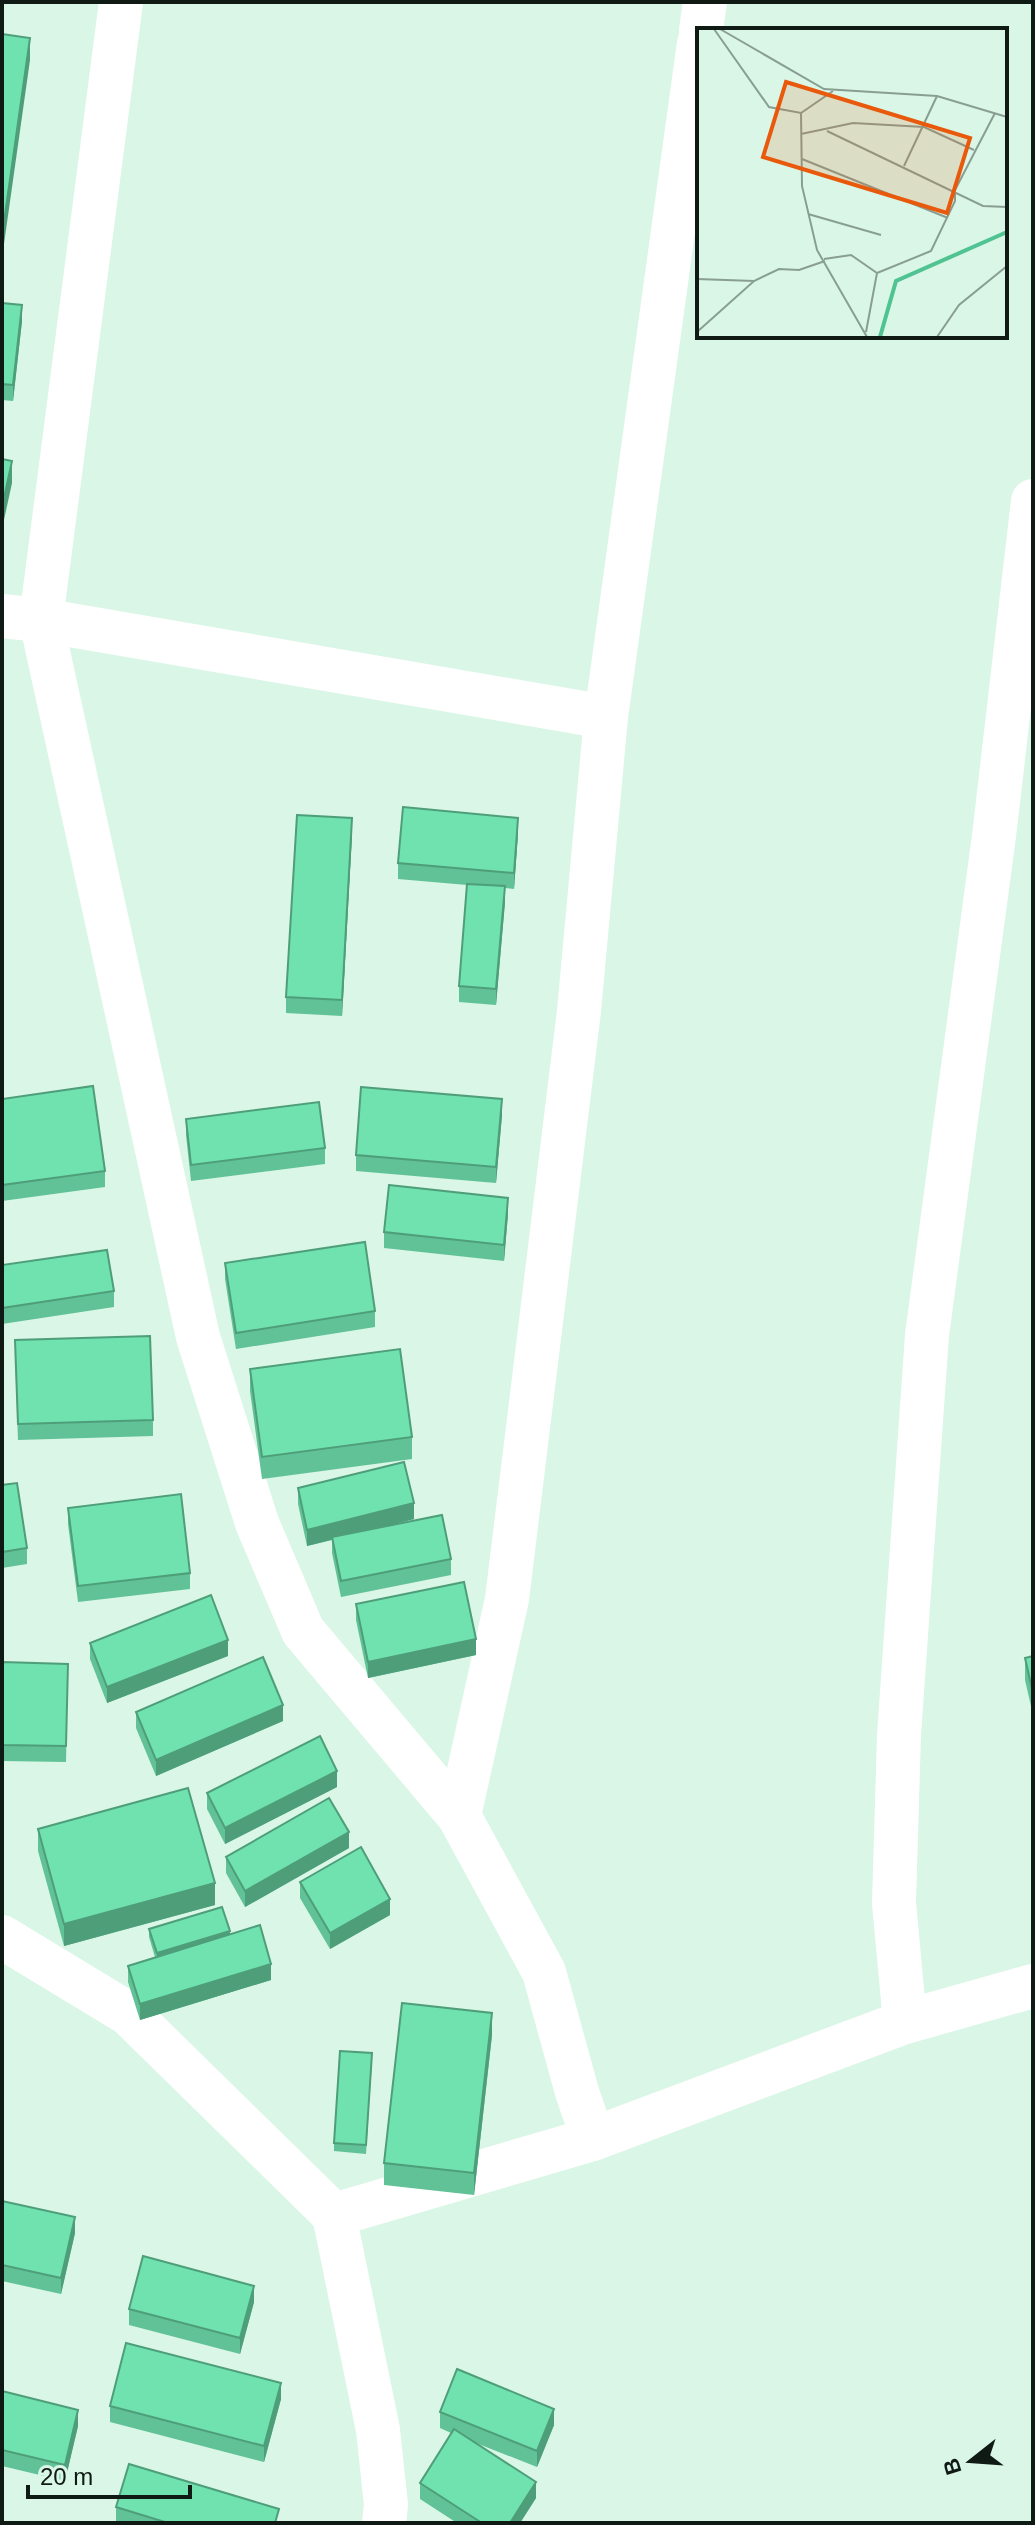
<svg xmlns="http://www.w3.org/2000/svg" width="1035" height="2525" font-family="Helvetica,sans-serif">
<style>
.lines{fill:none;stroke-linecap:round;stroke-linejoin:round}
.street{stroke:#fff;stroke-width:44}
.wall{fill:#60c296}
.shaded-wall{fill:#4e9e7a}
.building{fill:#70e2af;stroke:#4e9e7a;stroke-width:2}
.inset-river{fill:none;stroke:#4fc392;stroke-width:4}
.inset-road{fill:none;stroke:#899e92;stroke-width:2}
.view{fill:#e8590c;fill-opacity:0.15;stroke:#e8590c;stroke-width:4}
.inset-edge{fill:none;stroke:#101a15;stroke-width:4}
</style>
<rect width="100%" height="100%" fill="#d9f6e6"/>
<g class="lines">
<g class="street">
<polyline points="121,2 41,620 198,1337 257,1523 303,1631 459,1816 544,1972 577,2092 593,2139"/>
<polyline points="701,30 705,2"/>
<polyline points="2,616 41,620 606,717"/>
<polyline points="459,1816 507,1599 579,1011 606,717 699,43"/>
<polyline points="2,1937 129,2014 334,2215 378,2430 386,2505 384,2523"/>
<polyline points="905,2022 894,1903 899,1735 927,1335 994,836 1033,501"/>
<polyline points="334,2215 593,2139 905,2022 1033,1986"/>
</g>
</g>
<g class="wall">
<polygon points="2,303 22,321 13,401 2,400"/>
<polygon points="352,834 342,1016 286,1013 286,997"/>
<polygon points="518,834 514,889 505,888 505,902 496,1005 459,1002 459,986 467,885 398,879 398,863"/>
<polygon points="2,1099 105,1171 105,1187 2,1201"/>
<polygon points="502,1115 496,1183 356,1171 356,1155"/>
<polygon points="186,1119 325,1148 325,1164 191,1181 186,1135"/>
<polygon points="508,1214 504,1261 384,1248 384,1232"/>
<polygon points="225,1263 375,1311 375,1327 236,1349 225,1279"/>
<polygon points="2,1265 114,1291 114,1307 2,1324"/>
<polygon points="15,1356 153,1420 153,1436 18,1440"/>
<polygon points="250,1369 412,1437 412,1459 262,1479 250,1391"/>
<polygon points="2,1485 27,1548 27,1564 2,1568"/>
<polygon points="298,1488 414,1519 388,1526 451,1559 451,1575 341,1597 332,1553 332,1540 307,1546 298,1504"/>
<polygon points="68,1508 190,1573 190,1589 78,1602 68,1524"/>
<polygon points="356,1604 476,1655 368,1678 356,1620"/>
<polygon points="90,1643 228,1656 107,1703 90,1659"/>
<polygon points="1033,1656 1033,1715 1025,1680 1025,1658"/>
<polygon points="2,1662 68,1664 66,1762 2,1761"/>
<polygon points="136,1712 283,1721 156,1776 136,1728"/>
<polygon points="337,1787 225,1844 207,1809 207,1793"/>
<polygon points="38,1829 215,1905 64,1946 38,1851"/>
<polygon points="349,1848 245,1907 226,1873 226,1857"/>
<polygon points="300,1882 390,1915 330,1949 300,1898"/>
<polygon points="149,1929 230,1934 271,1980 140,2020 128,1982 128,1966 155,1957 149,1937"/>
<polygon points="492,2035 474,2195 384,2185 384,2163"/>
<polygon points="372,2061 366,2154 334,2151 334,2143"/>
<polygon points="2,2201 75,2233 61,2294 2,2281"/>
<polygon points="254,2302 240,2354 129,2325 129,2309"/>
<polygon points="2,2391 78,2426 65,2481 2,2466"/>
<polygon points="281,2399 264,2462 110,2422 110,2406"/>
<polygon points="440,2412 554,2425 537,2467 476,2443 536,2498 520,2523 457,2523 420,2499 420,2483 451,2433 440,2428"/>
<polygon points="116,2507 275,2523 116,2523"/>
</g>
<g class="shaded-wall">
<polygon points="30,38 30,60 2,258 2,236"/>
<polygon points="22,305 22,321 13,401 13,385"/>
<polygon points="12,461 12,483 2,529 2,507"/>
<polygon points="352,818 352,834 342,1016 342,1000"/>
<polygon points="518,818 518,834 514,889 514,873"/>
<polygon points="505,886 505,902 496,1005 496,989"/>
<polygon points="502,1099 502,1115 496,1183 496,1167"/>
<polygon points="508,1198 508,1214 504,1261 504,1245"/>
<polygon points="414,1503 414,1519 307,1546 307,1530"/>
<polygon points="476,1639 476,1655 368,1678 368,1662"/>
<polygon points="228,1640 228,1656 107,1703 107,1687"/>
<polygon points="283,1705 283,1721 156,1776 156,1760"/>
<polygon points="337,1771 337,1787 225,1844 225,1828"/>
<polygon points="349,1832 349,1848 245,1907 245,1891"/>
<polygon points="215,1883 215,1905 64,1946 64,1924"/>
<polygon points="390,1899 390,1915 330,1949 330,1933"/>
<polygon points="230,1931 230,1939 157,1961 157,1953"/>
<polygon points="271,1964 271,1980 140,2020 140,2004"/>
<polygon points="492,2013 492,2035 474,2195 474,2173"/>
<polygon points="75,2217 75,2233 61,2294 61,2278"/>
<polygon points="254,2286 254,2302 240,2354 240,2338"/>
<polygon points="281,2383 281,2399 264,2462 264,2446"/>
<polygon points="554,2409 554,2425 537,2467 537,2451"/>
<polygon points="78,2410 78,2426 65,2481 65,2465"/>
<polygon points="536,2482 536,2498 520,2523 510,2523"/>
</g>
<g class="building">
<polygon points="2,34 30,38 2,236"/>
<polygon points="2,303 22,305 13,385 2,384"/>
<polygon points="2,459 12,461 2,507"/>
<polygon points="403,807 518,818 514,873 398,863"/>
<polygon points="297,815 352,818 342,1000 286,997"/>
<polygon points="467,884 505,886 496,989 459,986"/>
<polygon points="93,1086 105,1171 2,1185 2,1099"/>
<polygon points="361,1087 502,1099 496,1167 356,1155"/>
<polygon points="319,1102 325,1148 191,1165 186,1119"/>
<polygon points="389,1185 508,1198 504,1245 384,1232"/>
<polygon points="365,1242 375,1311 236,1333 225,1263"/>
<polygon points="107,1250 114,1291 2,1308 2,1265"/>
<polygon points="150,1336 153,1420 18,1424 15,1340"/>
<polygon points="400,1349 412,1437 262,1457 250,1369"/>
<polygon points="404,1462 414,1503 307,1530 298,1488"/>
<polygon points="17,1483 27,1548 2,1552 2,1485"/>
<polygon points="181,1494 190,1573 78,1586 68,1508"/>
<polygon points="442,1515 451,1559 341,1581 332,1537"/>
<polygon points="464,1582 476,1639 368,1662 356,1604"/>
<polygon points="211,1595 228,1640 107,1687 90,1643"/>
<polygon points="1033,1656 1033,1693 1025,1658"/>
<polygon points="263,1657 283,1705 156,1760 136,1712"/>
<polygon points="2,1662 68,1664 66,1746 2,1745"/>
<polygon points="320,1736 337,1771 225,1828 207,1793"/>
<polygon points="188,1788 215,1883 64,1924 38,1829"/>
<polygon points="329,1798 349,1832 245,1891 226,1857"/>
<polygon points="361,1847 390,1899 330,1933 300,1882"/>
<polygon points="222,1907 230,1931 157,1953 149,1929"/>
<polygon points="260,1925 271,1964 140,2004 128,1966"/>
<polygon points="402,2003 492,2013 474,2173 384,2163"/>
<polygon points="340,2051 372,2053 366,2145 334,2143"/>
<polygon points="2,2201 75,2217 61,2278 2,2265"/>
<polygon points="143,2256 254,2286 240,2338 129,2309"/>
<polygon points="126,2343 281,2383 264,2446 110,2406"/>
<polygon points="457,2369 554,2409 537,2451 440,2412"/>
<polygon points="2,2391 78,2410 65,2465 2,2450"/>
<polygon points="454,2429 536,2482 510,2523 482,2523 420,2483"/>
<polygon points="129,2464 279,2509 275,2523 168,2523 116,2507"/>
</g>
<g transform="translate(697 28)">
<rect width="310" height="310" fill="#d9f6e6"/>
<path class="inset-river" d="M183,309L199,253L310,204"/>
<path class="inset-road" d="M17,1L72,79L104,85L136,63M23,1L127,61L240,68L310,89M104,85L105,158L120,222L170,309M130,103L286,178L310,179M104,106L156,95L227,99L277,122M105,131L251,190M207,138L240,68M111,186L184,207M127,231L154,227L180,245M0,251L57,253M0,304L57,253L82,241L102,242L128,233M169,304L180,245L234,223L258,173V162L298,85M240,309L262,277L310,238"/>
<path class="view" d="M89,54L273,110L250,185L66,129Z"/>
<rect width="310" height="310" class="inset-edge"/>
</g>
<rect width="1035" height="2525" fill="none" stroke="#101a15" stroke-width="8"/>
<g transform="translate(971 2461) rotate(253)" stroke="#d9f6e6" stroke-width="6" paint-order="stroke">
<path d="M0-6L14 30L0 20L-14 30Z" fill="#101a15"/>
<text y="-12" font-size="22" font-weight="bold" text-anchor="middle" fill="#101a15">B</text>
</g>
<path d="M28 2485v12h162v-12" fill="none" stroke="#101a15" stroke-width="4"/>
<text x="40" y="2485" font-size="24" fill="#101a15" stroke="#d9f6e6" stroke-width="6" paint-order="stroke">20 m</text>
</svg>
